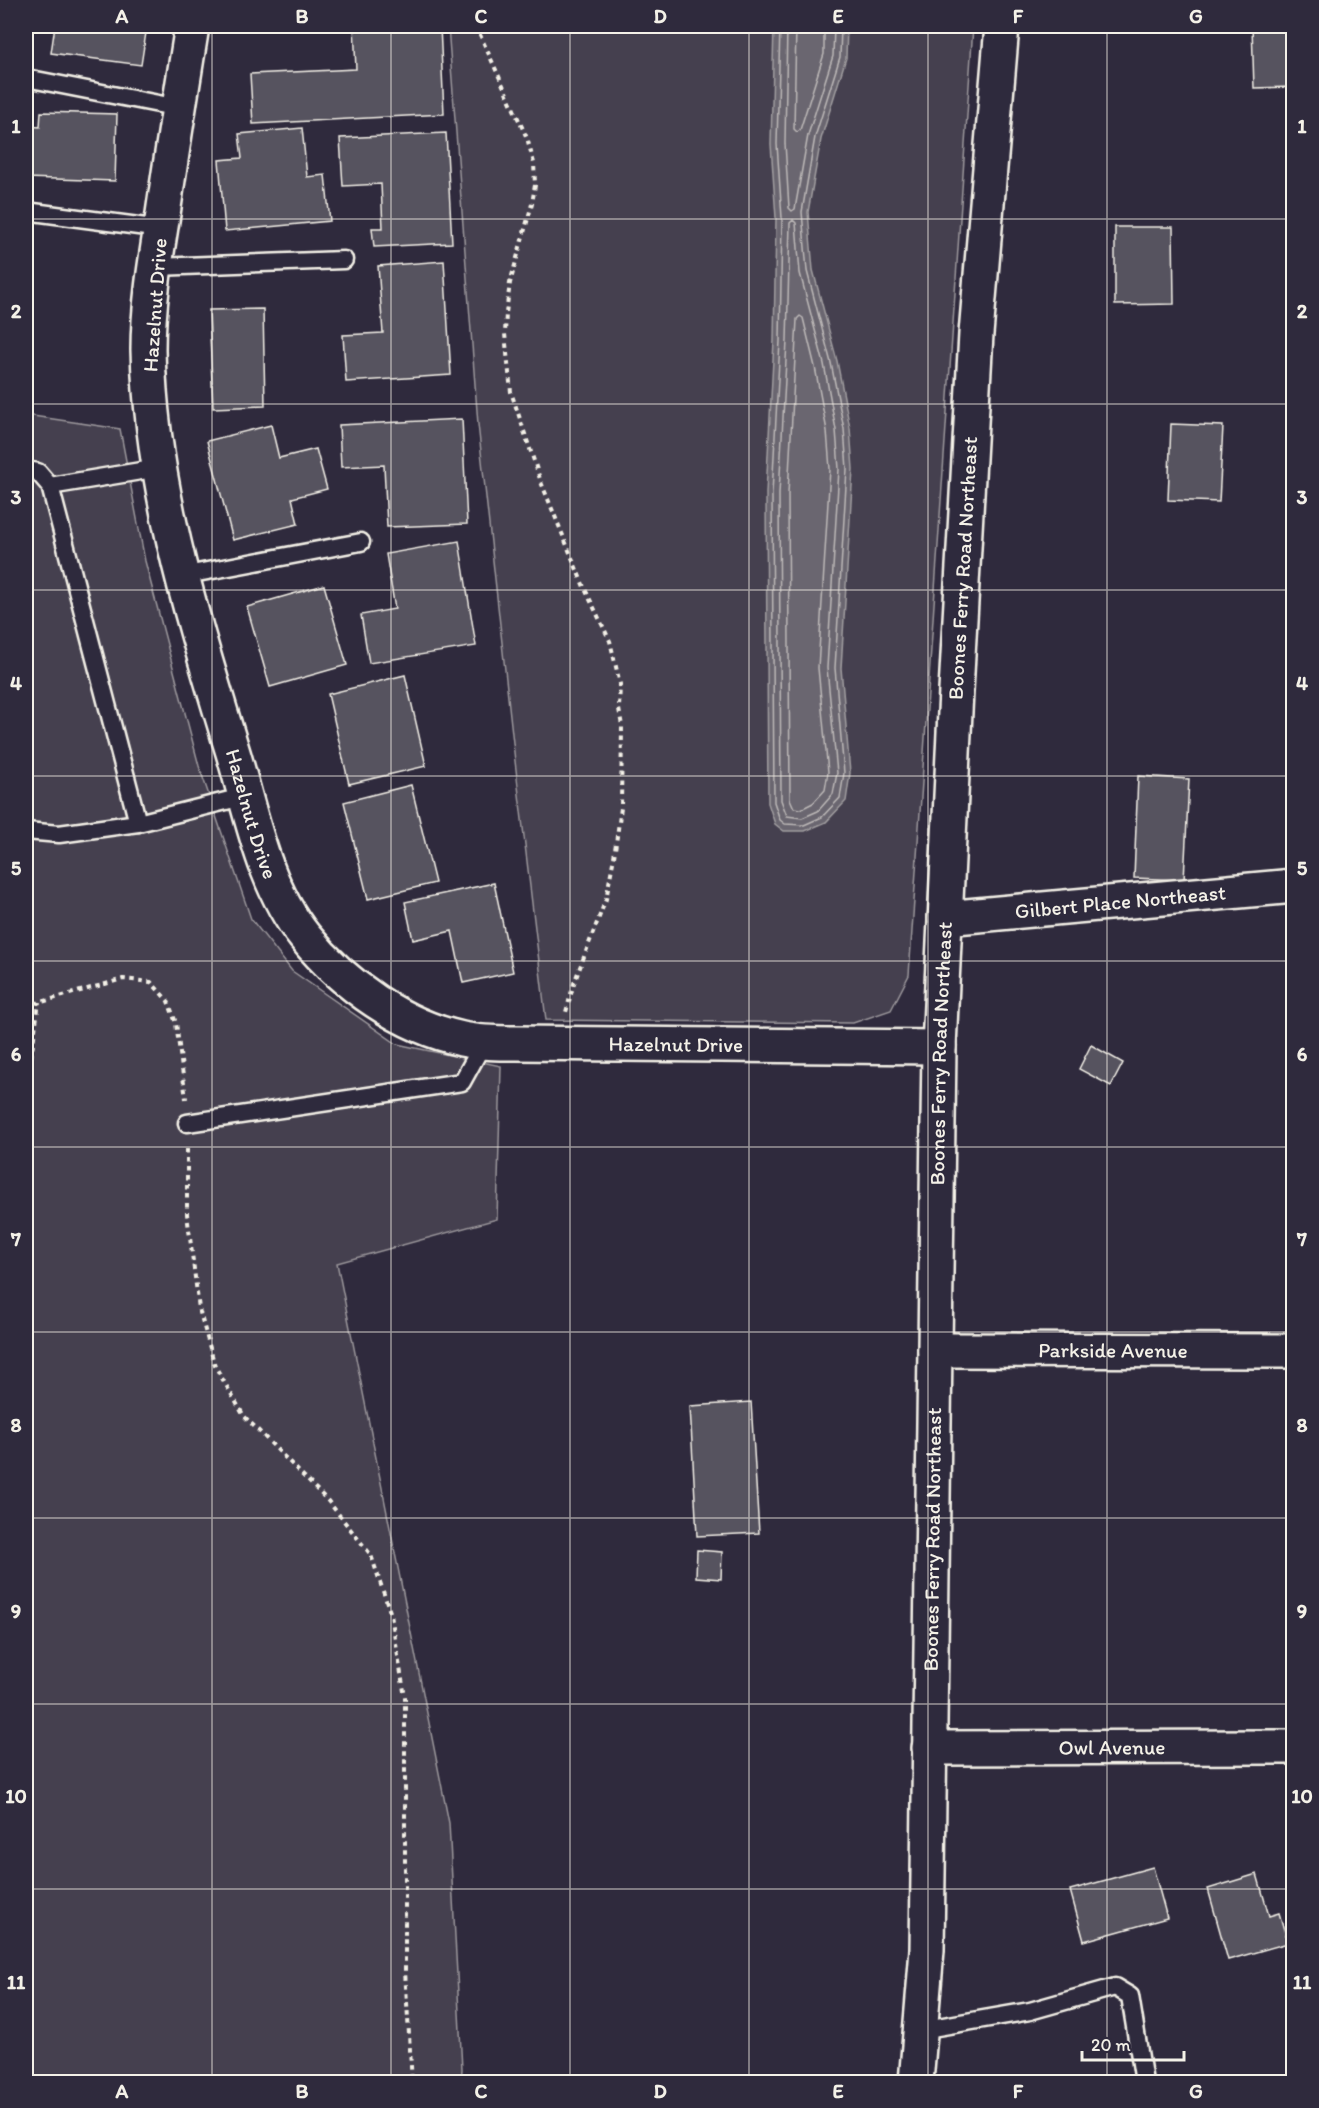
<svg xmlns="http://www.w3.org/2000/svg" width="1319" height="2108" font-family="Itim,sans-serif">
<style>
.green{fill:#454050;stroke:#9c989c;stroke-width:1.5}
.water{fill:#6a6670;stroke:#a19ea0;stroke-width:1.5}
.lines{fill:none;stroke-linecap:round;stroke-linejoin:round}
.shore{stroke:#bdb9b8;stroke-width:1.5}
.building{fill:#56525f;stroke:#f4f1e8;stroke-width:1.5}
.service-casing{stroke:#f4f1e8;stroke-width:21}
.minor-casing{stroke:#f4f1e8;stroke-width:38}
.secondary-casing{stroke:#f4f1e8;stroke-width:38}
.path{stroke:#f4f1e8;stroke-width:4;stroke-dasharray:4.5 4.5;stroke-linecap:butt}
.service{stroke:#2f2a3d;stroke-width:16}
.minor{stroke:#2f2a3d;stroke-width:33}
.secondary{stroke:#2f2a3d;stroke-width:33}
.grid{fill:none;stroke:#f4f1e8;stroke-width:1.5;stroke-opacity:0.55}
.labels{text-anchor:middle;stroke-width:4.5;stroke-linejoin:round;paint-order:stroke}
.street-label{font-size:21px;fill:#f4f1e8;stroke:#2f2a3d}
.neatline{fill:none;stroke:#f4f1e8;stroke-width:2}
.grid-label{font-size:20px;text-anchor:middle;font-weight:bold;fill:#f4f1e8}
</style>
<rect width="100%" height="100%" fill="#2f2a3d"/>
<filter id="ink" filterUnits="userSpaceOnUse"><feTurbulence type="fractalNoise" baseFrequency=".0167" numOctaves="2"/><feDisplacementMap in="SourceGraphic" scale="12" xChannelSelector="R" yChannelSelector="G"/><feConvolveMatrix kernelMatrix="1 2 1 2 8 2 1 2 1" color-interpolation-filters="sRGB"/></filter>
<g filter="url(#ink)">
<g class="green">
<polygon points="448,26 973,26 909,975 891,1010 853,1023 546,1020 515,761 478,424"/>
<polygon points="26,415 120,429 145,561 199,766 251,919 292,971 397,1044 501,1066 497,1219 337,1263 449,1823 462,2069 461,2082 26,2082"/>
</g>
<polygon class="water" points="774,26 847,26 846,58 821,139 808,212 813,270 837,361 850,428 853,469 841,668 850,773 846,801 826,822 805,831 784,831 775,824 768,803 766,493 774,341 776,218 771,144"/>
<g class="lines">
<g class="shore">
<polyline points="780,26 777,144 782,218 780,341 772,494 774,802 780,820 785,824 804,825 822,817 840,798 844,773 835,668 847,469 844,429 831,363 807,271 802,212 815,137 840,57 841,26"/>
<polyline points="787,26 785,143 789,208 792,211 795,209 808,135 833,56 834,26"/>
<polyline points="796,26 794,129 797,132 800,130 824,54 824,26"/>
<polygon points="793,220 796,223 800,273 824,364 836,430 839,469 827,668 837,773 833,794 818,811 802,818 787,816 781,800 779,494 787,341 790,223"/>
<polygon points="800,316 803,318 815,367 827,431 830,469 818,668 828,772 825,790 813,803 801,809 794,808 790,799 788,494 797,319"/>
</g>
</g>
<g class="building">
<polygon points="55,26 147,26 141,65 51,53"/>
<polygon points="354,26 440,26 444,114 253,124 250,74 356,69"/>
<polygon points="1252,26 1294,26 1294,87 1254,88"/>
<polygon points="41,112 117,114 115,181 26,178 26,126 40,127"/>
<polygon points="302,128 307,177 325,175 330,221 225,231 219,160 242,158 239,134"/>
<polygon points="446,133 452,243 374,247 372,228 383,228 381,184 343,186 340,138"/>
<polygon points="1115,227 1173,227 1174,304 1115,305"/>
<polygon points="444,261 451,375 346,382 343,335 383,333 378,266"/>
<polygon points="263,309 265,406 213,408 209,310"/>
<polygon points="462,419 467,524 387,527 384,465 341,467 339,425"/>
<polygon points="1171,424 1223,426 1219,502 1168,500"/>
<polygon points="271,425 279,458 316,449 327,489 292,498 298,524 233,540 207,441"/>
<polygon points="459,541 476,646 369,663 361,615 395,609 386,554"/>
<polygon points="324,585 347,665 270,687 247,607"/>
<polygon points="405,675 426,766 349,784 328,694"/>
<polygon points="1138,776 1189,779 1184,880 1134,878"/>
<polygon points="411,785 435,883 368,899 344,802"/>
<polygon points="494,883 513,972 463,983 452,931 413,940 405,902"/>
<polygon points="1091,1045 1123,1063 1111,1086 1079,1069"/>
<polygon points="751,1402 759,1533 697,1536 690,1406"/>
<polygon points="697,1550 722,1552 721,1579 696,1577"/>
<polygon points="1153,1867 1167,1918 1084,1941 1070,1890"/>
<polygon points="1257,1874 1269,1916 1279,1913 1288,1943 1228,1960 1208,1889"/>
</g>
<g class="lines">
<defs>
<g id="service">
<polyline points="26,78 179,108"/>
<polyline points="26,211 161,229"/>
<polyline points="156,267 344,260"/>
<polyline points="26,470 38,472 50,486 138,823"/>
<polyline points="50,486 159,468"/>
<polyline points="181,576 361,542"/>
<polyline points="26,831 59,834 138,823 246,796"/>
<polyline points="187,1123 462,1082 484,1042"/>
<polyline points="920,2030 1030,2011 1115,1987 1130,1996 1144,2082"/>
</g>
<g id="minor">
<path id="s1" d="M192,26C182,88 172,151 163,214C156,258 148,305 148,350C151,490 194,623 234,756C252,817 264,886 305,937C344,985 402,1026 462,1039C480,1043 498,1043 516,1043L939,1047"/>
<path id="s2" d="M945,918L1294,886"/>
<path id="s3" d="M935,1350L1294,1351"/>
<path id="s4" d="M929,1748L1294,1747"/>
</g>
<g id="secondary">
<path id="s5" d="M916,2082L927,1950L939,1047L956,691L976,334L1002,26"/>
</g>
</defs>
<use href="#service" class="service-casing"/>
<use href="#minor" class="minor-casing"/>
<use href="#secondary" class="secondary-casing"/>
<g class="path">
<polyline points="476,26 527,138 534,163 535,185 532,204 510,283 506,313 505,334 511,392 541,482 584,587 610,641 620,684 619,709 622,726 621,808 614,857 606,899 574,983 566,1012"/>
<polyline points="26,1000 38,1003 123,979 151,982 168,1001 176,1023 186,1099"/>
<polyline points="26,1093 39,1002"/>
<polyline points="187,1149 187,1214 199,1309 215,1366 244,1416 328,1501 371,1555 391,1615 405,1697 405,1971 412,2082"/>
</g>
<use href="#service" class="service"/>
<use href="#minor" class="minor"/>
<use href="#secondary" class="secondary"/>
</g>
</g>
<path class="grid" d="M212,26V2082M391,26V2082M570,26V2082M749,26V2082M928,26V2082M1107,26V2082M26,219H1294M26,404H1294M26,590H1294M26,776H1294M26,961H1294M26,1147H1294M26,1332H1294M26,1518H1294M26,1704H1294M26,1889H1294"/>
<g class="labels">
<g class="street-label">
<text transform="translate(155 305) rotate(-86)" y="7">Hazelnut Drive</text>
<text dy="7" stroke="none"><textPath href="#s5" startOffset="1515">Boones Ferry Road Northeast</textPath></text>
<text dy="7" stroke="none"><textPath href="#s1" startOffset="804">Hazelnut Drive</textPath></text>
<text dy="7" stroke="none"><textPath href="#s2" startOffset="176">Gilbert Place Northeast</textPath></text>
<text dy="7" stroke="none"><textPath href="#s1" startOffset="1344">Hazelnut Drive</textPath></text>
<text dy="7" stroke="none"><textPath href="#s5" startOffset="1029">Boones Ferry Road Northeast</textPath></text>
<text dy="7" stroke="none"><textPath href="#s3" startOffset="178">Parkside Avenue</textPath></text>
<text dy="7" stroke="none"><textPath href="#s5" startOffset="543">Boones Ferry Road Northeast</textPath></text>
<text dy="7" stroke="none"><textPath href="#s4" startOffset="183">Owl Avenue</textPath></text>
</g>
</g>
<rect width="1319" height="2108" fill="none" stroke="#2f2a3d" stroke-width="66"/>
<path d="M1082 2051v9h102v-9" fill="none" stroke="#f4f1e8" stroke-width="3"/>
<text x="1091" y="2051" font-size="18" fill="#f4f1e8" stroke="#2f2a3d" stroke-width="4.5" paint-order="stroke">20 m</text>
<rect x="33" y="33" width="1253" height="2042" class="neatline"/>
<g class="grid-label">
<text x="122" y="23">A</text>
<text x="302" y="23">B</text>
<text x="481" y="23">C</text>
<text x="660" y="23">D</text>
<text x="838" y="23">E</text>
<text x="1018" y="23">F</text>
<text x="1196" y="23">G</text>
<text x="16" y="133">1</text>
<text x="1302" y="133">1</text>
<text x="16" y="318">2</text>
<text x="1302" y="318">2</text>
<text x="16" y="504">3</text>
<text x="1302" y="504">3</text>
<text x="16" y="690">4</text>
<text x="1302" y="690">4</text>
<text x="16" y="875">5</text>
<text x="1302" y="875">5</text>
<text x="16" y="1061">6</text>
<text x="1302" y="1061">6</text>
<text x="16" y="1246">7</text>
<text x="1302" y="1246">7</text>
<text x="16" y="1432">8</text>
<text x="1302" y="1432">8</text>
<text x="16" y="1618">9</text>
<text x="1302" y="1618">9</text>
<text x="16" y="1803">10</text>
<text x="1302" y="1803">10</text>
<text x="16" y="1989">11</text>
<text x="1302" y="1989">11</text>
<text x="122" y="2098">A</text>
<text x="302" y="2098">B</text>
<text x="481" y="2098">C</text>
<text x="660" y="2098">D</text>
<text x="838" y="2098">E</text>
<text x="1018" y="2098">F</text>
<text x="1196" y="2098">G</text>
</g>
</svg>
